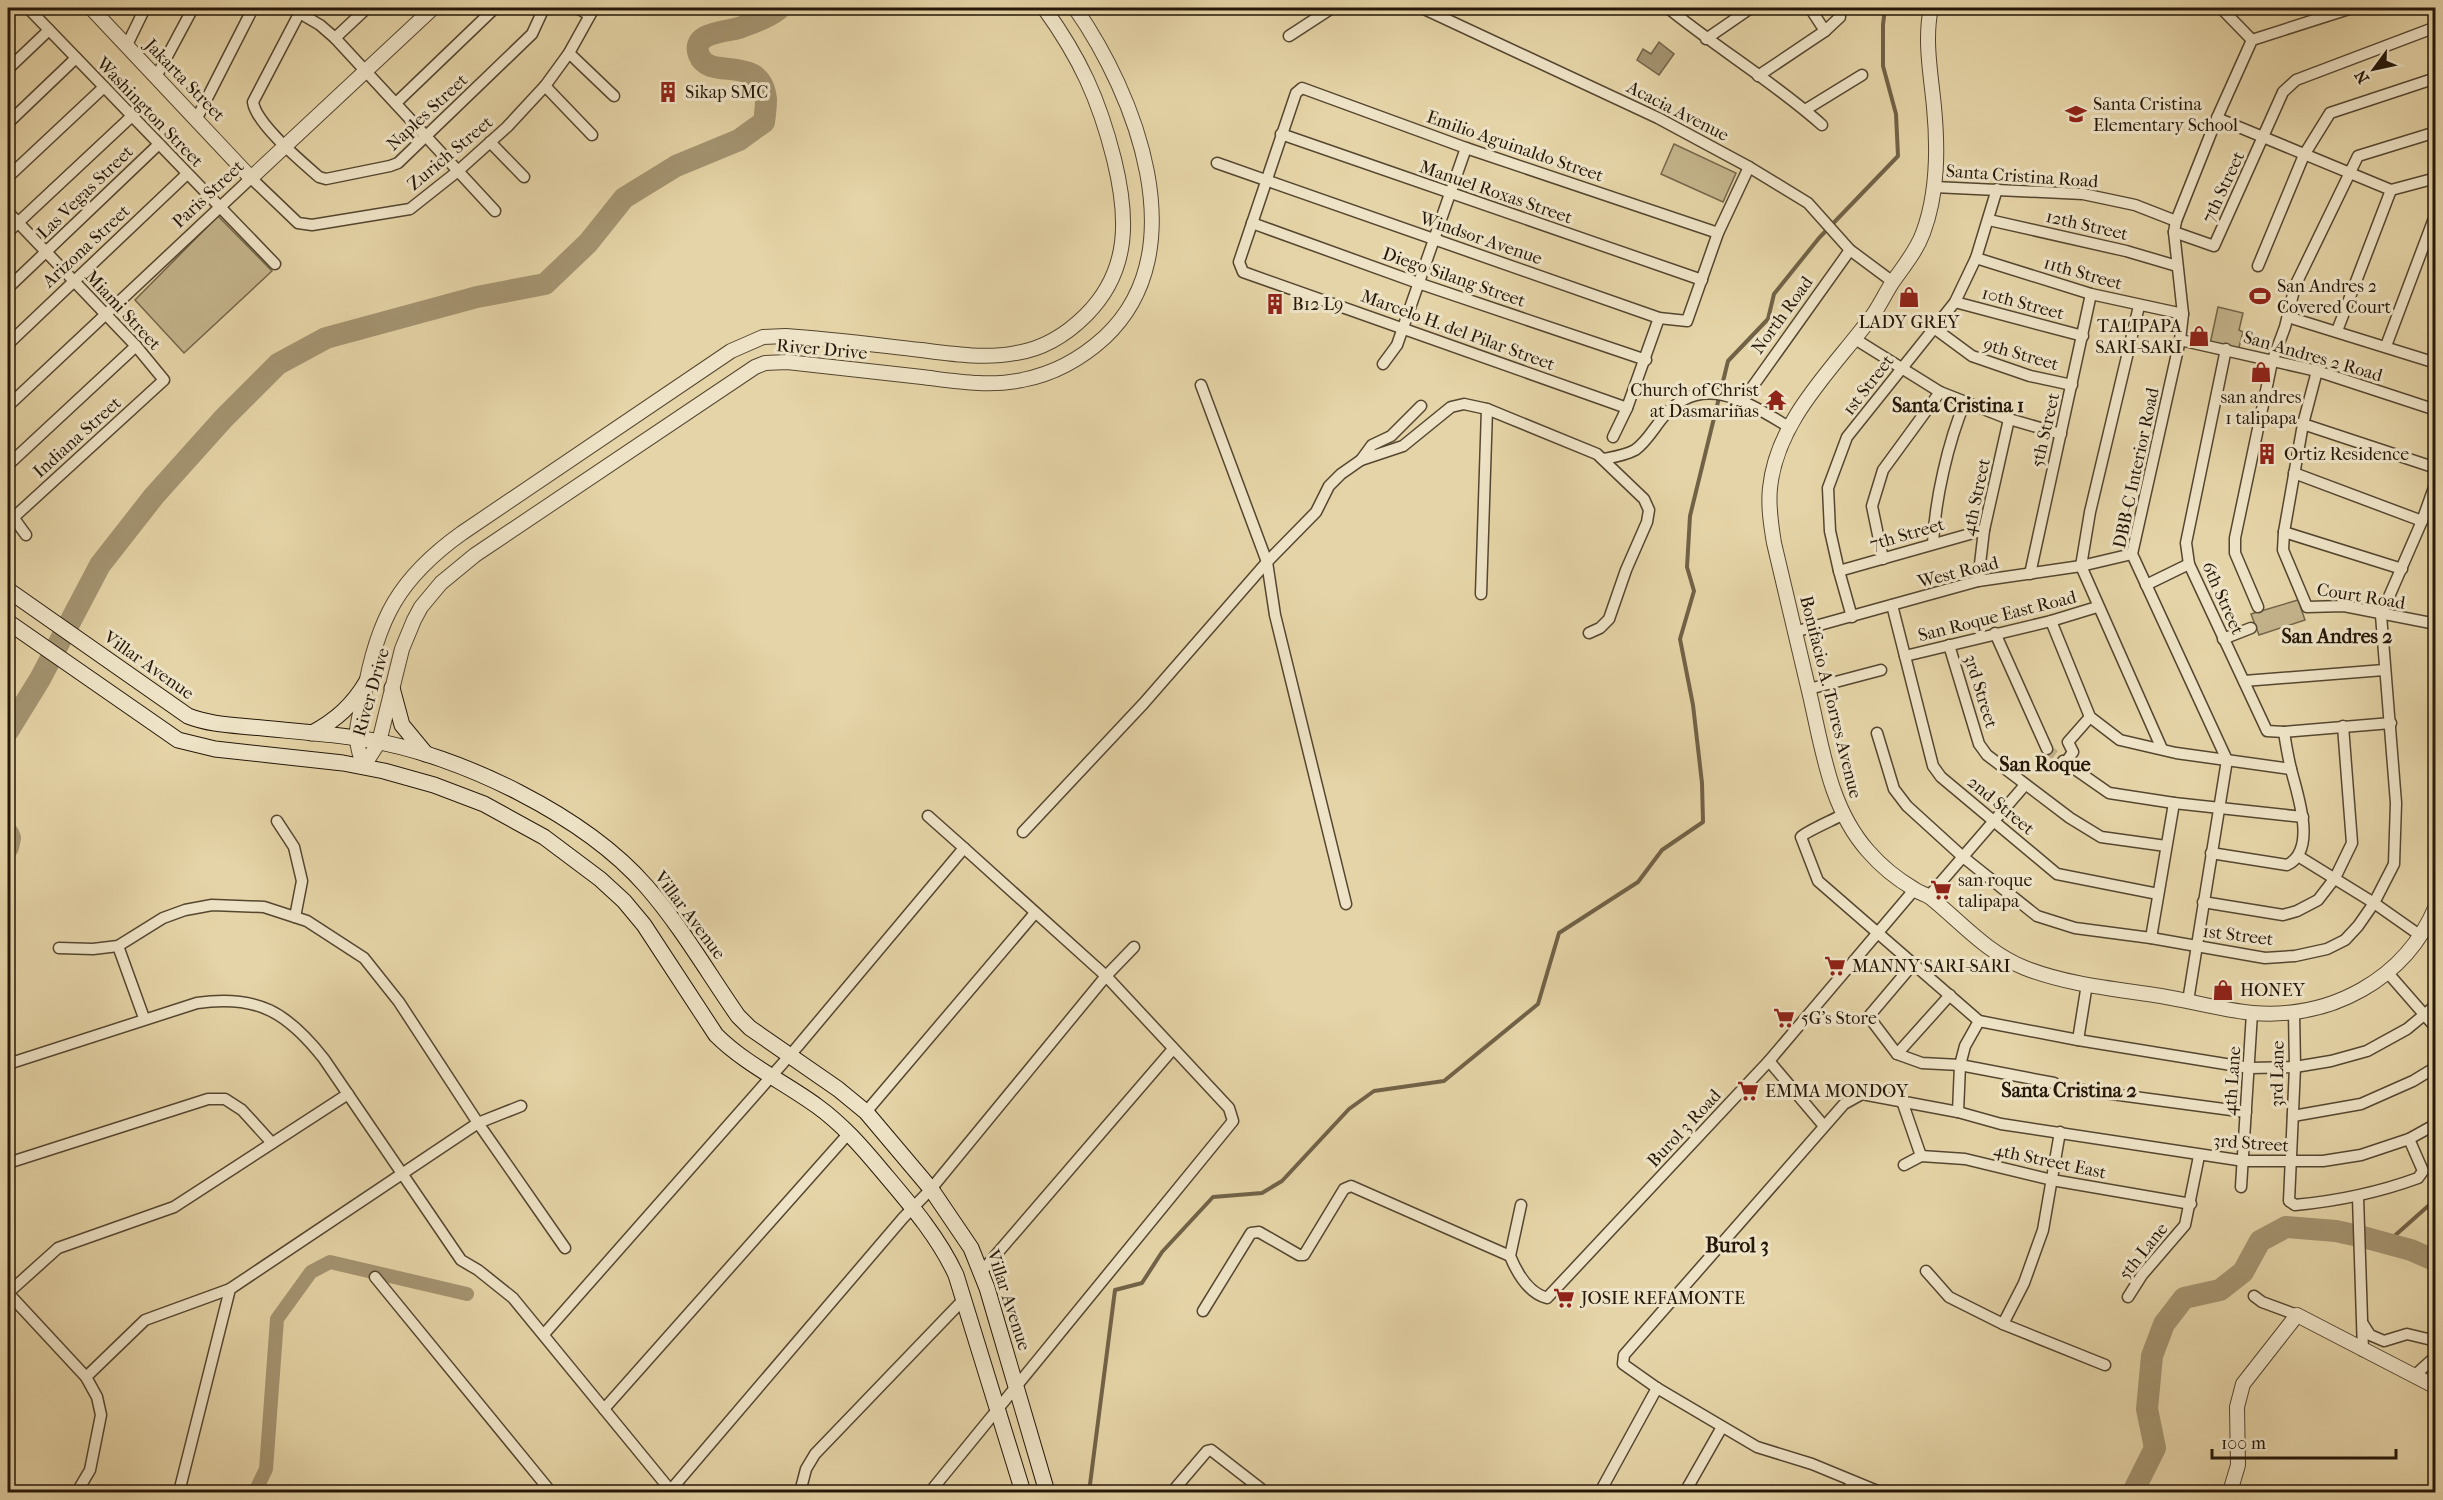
<svg xmlns="http://www.w3.org/2000/svg" width="2443" height="1500" font-family="'IM FELL French Canon',serif">
<style>
.green{fill:#c4b48c;stroke:#74664a;stroke-width:1.5}
.water{fill:#a49471;stroke:#716247;stroke-width:1.5}
.lines{fill:none;stroke-linecap:round;stroke-linejoin:round}
.stream{stroke:#716247;stroke-width:4}
.canal{stroke:#a49471;stroke-width:14}
.river{stroke:#a49471;stroke-width:22}
.minor-tunnel{stroke:#bfae87;stroke-width:10;stroke-dasharray:10 5;stroke-linecap:butt}
.minor-casing{stroke:#554630;stroke-width:13}
.tertiary-casing{stroke:#554630;stroke-width:16}
.secondary-casing{stroke:#251709;stroke-width:17}
.minor{stroke:#eee3c6;stroke-width:10}
.tertiary{stroke:#eee3c6;stroke-width:14}
.secondary{stroke:#eee3c6;stroke-width:15}
.labels{text-anchor:middle;stroke-width:6;stroke-linejoin:round;paint-order:stroke}
.street-label{font-size:18px;fill:#251709;stroke:#eee3c6}
.poi-label{font-size:18px;fill:#251709;stroke:#eee3c6;text-anchor:start}
.neighbourhood-label{font-size:20px;font-weight:bold;fill:#251709;stroke:#eee3c6}
.quarter-label{font-size:21px;font-weight:bold;fill:#251709;stroke:#eee3c6}
</style>
<rect width="100%" height="100%" fill="#e5d4a7"/>
<filter id="stains"><feTurbulence type="fractalNoise" baseFrequency=".00333" numOctaves="4"/><feColorMatrix values="0 0 0 0 .2 0 0 0 0 .09 0 0 0 0 .02 0 0 0 .5 -.17"/></filter>
<radialGradient id="worn" r=".72"><stop offset=".6" stop-color="#630" stop-opacity="0"/><stop offset="1" stop-color="#630" stop-opacity=".3"/></radialGradient>
<g class="green">
<polygon points="1674,144 1736,173 1723,202 1661,174"/>
<polygon points="218,216 272,271 184,353 135,300"/>
<polygon points="2218,307 2243,313 2239,330 2243,332 2238,351 2210,344"/>
<polygon points="2298,600 2305,620 2259,635 2251,614"/>
</g>
<polygon class="water" points="1659,42 1674,54 1659,75 1637,60 1643,49 1651,54"/>
<g class="lines">
<g class="stream">
<polyline points="2384,1242 2391,1239 2436,1199"/>
<polyline points="1089,1492 1115,1290 1142,1283 1162,1252 1213,1197 1262,1193 1282,1181 1349,1109 1374,1091 1444,1081 1538,1004 1559,933 1638,882 1662,850 1703,822 1702,783 1693,705 1680,639 1694,591 1687,567 1690,516 1728,361 1768,319 1774,294 1819,238 1898,156 1896,114 1883,66 1883,25 1885,8"/>
</g>
<polyline class="canal" points="255,1492 266,1469 277,1319 311,1272 330,1262 467,1294"/>
<g class="river">
<path d="M8,731L40,679L100,565L154,496L224,418L278,364L326,338L477,297L545,284L588,243L624,198L676,166L739,140L764,122C765,115 766,106 766,99C761,52 709,82 699,55C690,32 726,32 739,28C752,23 770,17 780,8"/>
<polyline points="8,833 10,838 8,847"/>
<polyline points="2133,1492 2155,1448 2147,1409 2152,1356 2164,1324 2184,1298 2220,1290 2243,1272 2260,1241 2286,1227 2336,1231 2363,1237 2411,1250 2436,1261"/>
</g>
<polyline class="minor-tunnel" points="2047,749 2063,761"/>
<defs>
<g id="minor">
<polyline points="28,8 275,264"/>
<polyline points="291,8 320,25 335,38 495,211"/>
<polyline points="577,8 590,15"/>
<polyline points="1422,8 1658,118 1749,167 1808,203 1850,250 1893,282"/>
<path d="M1668,8C1718,49 1774,82 1822,125"/>
<polyline points="1810,8 1825,31"/>
<polyline points="2221,8 2252,40"/>
<polyline points="8,12 12,8"/>
<path d="M300,12L253,102C256,124 302,162 319,177L326,179L390,166L398,163L532,34L544,8"/>
<polyline points="1289,36 1332,8"/>
<polyline points="335,38 367,8"/>
<polyline points="1706,39 1751,8"/>
<polyline points="127,45 145,8"/>
<polyline points="569,53 614,96"/>
<polyline points="8,69 49,30"/>
<polyline points="1758,76 1825,31 1840,17"/>
<polyline points="156,77 193,8"/>
<polyline points="545,86 592,135"/>
<polyline points="396,103 495,8"/>
<polyline points="1805,110 1862,75"/>
<polyline points="197,118 253,8"/>
<polyline points="2217,118 2391,190 2436,178"/>
<polyline points="8,123 76,58"/>
<polyline points="1281,134 1702,280"/>
<polyline points="490,142 524,177"/>
<polyline points="1217,163 1659,318 1687,321 1718,233 1749,167"/>
<polyline points="8,177 104,87"/>
<polyline points="1934,187 2083,194 2135,205 2176,221"/>
<polyline points="8,212 136,346 164,380 13,518"/>
<polyline points="1989,220 2126,251 2177,266"/>
<polyline points="1252,223 1418,283 1646,360"/>
<polyline points="8,232 132,116"/>
<polyline points="2174,232 2214,246 2283,92 2296,80 2436,27"/>
<polyline points="1976,258 2091,294 2183,314"/>
<polyline points="2258,266 2304,155 2330,113 2436,78"/>
<polyline points="8,288 159,144"/>
<polyline points="1955,302 2083,336"/>
<polyline points="2139,306 2090,512 2081,566 2162,749"/>
<polyline points="2288,317 2436,363"/>
<polyline points="1934,328 1972,356 2030,376 2072,385"/>
<polyline points="2337,331 2391,190"/>
<polyline points="1855,339 1940,392 2009,419 2061,434"/>
<polyline points="2180,340 2317,371 2436,410"/>
<polyline points="8,344 187,174"/>
<polyline points="2386,346 2436,213"/>
<polyline points="2226,349 2186,543 2189,564 2267,731 2284,732 2391,723"/>
<polyline points="1383,364 1397,345 1466,148"/>
<polyline points="2317,371 2303,424 2284,532 2283,550 2307,607 2344,606 2436,624"/>
<polyline points="1201,385 1267,562 1275,615 1346,904"/>
<polyline points="1743,400 1850,250"/>
<polyline points="8,406 251,178 298,223 312,225 410,209 458,171 507,127 545,86 569,53 594,8"/>
<polyline points="1627,408 1243,272 1239,262 1296,93 1302,88 1466,148 1718,233"/>
<polyline points="2303,424 2436,468"/>
<polyline points="1613,437 1627,408 1659,318"/>
<path d="M1604,459C1614,457 1626,455 1635,450C1647,442 1655,426 1665,415C1703,371 1750,404 1789,427"/>
<polyline points="1361,460 1403,446 1451,407 1464,404 1487,409 1597,454 1644,499 1649,510 1647,522 1626,570 1609,619 1600,628 1589,633"/>
<polyline points="8,465 136,346"/>
<polyline points="2294,473 2422,521"/>
<polyline points="8,510 26,535"/>
<polyline points="2284,532 2402,569"/>
<path d="M1933,543C1935,500 1948,442 1965,402"/>
<polyline points="1883,559 1872,506 1883,470 1940,392"/>
<polyline points="1839,571 1984,530"/>
<polyline points="2030,574 2091,294"/>
<polyline points="1978,581 1984,530 2009,419"/>
<polyline points="2146,585 2189,564"/>
<polyline points="1481,594 1487,409"/>
<polyline points="1892,605 1933,766 1941,777 2057,874 2158,894"/>
<polyline points="2258,607 2235,553 2235,538 2272,362 2285,327 2295,286 2358,156 2436,132"/>
<polyline points="1852,617 1839,571 1830,531 1828,488 1847,437 1955,302 1976,258 1997,189"/>
<polyline points="2051,621 2090,717 2120,740 2176,753 2291,769"/>
<polyline points="1794,632 1978,581 2081,566 2132,554"/>
<polyline points="1995,633 2047,749"/>
<polyline points="2223,639 2251,628"/>
<polyline points="1949,645 1979,744 1987,755 2070,818 2101,837 2166,846"/>
<polyline points="1905,656 2051,621 2097,607"/>
<polyline points="2244,681 2384,670"/>
<polyline points="1809,689 1881,670"/>
<polyline points="1877,733 1894,789 1907,806 1963,857 2037,916 2075,928 2151,938 2265,958 2295,956 2327,949 2345,940 2358,926 2374,903 2394,864 2396,803 2381,615 2422,521 2436,482"/>
<polyline points="2063,761 2109,793 2174,803 2303,817"/>
<polyline points="2066,762 2073,752 2068,742 2090,717"/>
<path d="M1842,815C1833,820 1805,832 1801,837L1818,881L1979,1021L2078,1040L2250,1068L2295,1067L2331,1061L2367,1051L2407,1029L2436,1005"/>
<polyline points="928,816 964,848"/>
<polyline points="277,821 294,847 302,881 295,917"/>
<polyline points="1023,832 1144,703 1267,562 1316,512 1329,486 1341,474 1361,460 1372,445 1391,436 1421,406"/>
<path d="M2211,853L2287,865C2318,850 2297,794 2291,769C2288,757 2286,745 2284,732"/>
<polyline points="2298,856 2374,903 2421,936"/>
<polyline points="1929,896 2025,785"/>
<polyline points="2203,902 2283,915 2297,911 2318,900 2335,878 2352,843 2343,726"/>
<polyline points="2151,938 2174,803"/>
<polyline points="118,946 144,1018"/>
<polyline points="59,948 93,949 118,946 163,918 185,910 212,905 264,907 307,921 364,958 399,1002 478,1123 565,1248"/>
<polyline points="1914,963 1870,1015 1872,1021 1897,1054 1922,1063 1960,1065 2054,1083"/>
<polyline points="2388,973 2436,1028"/>
<polyline points="2188,1001 2227,760 2132,554 2180,340 2183,314 2174,232 2176,221 2217,118 2252,40 2352,8"/>
<path d="M2294,1013L2295,1067L2289,1201L2295,1205C2338,1201 2377,1193 2418,1178L2423,1171L2409,1139"/>
<polyline points="2078,1040 2087,984"/>
<polyline points="1897,1054 1950,995"/>
<polyline points="1769,1061 1824,1126"/>
<path d="M8,1064L197,1003C258,994 288,1013 324,1059L461,1260L478,1270L513,1298L672,1492"/>
<polyline points="2082,1090 2246,1112"/>
<polyline points="1902,1101 1921,1156"/>
<polyline points="866,1112 1035,913"/>
<polyline points="1958,1112 1960,1065 1965,1046 1979,1021"/>
<polyline points="2293,1116 2361,1104 2413,1081 2436,1067"/>
<polyline points="8,1163 208,1099 225,1099 242,1110 272,1143"/>
<polyline points="1904,1165 1921,1156 1965,1159 2052,1180 2191,1204"/>
<polyline points="2241,1187 2252,1013"/>
<polyline points="2358,1197 2363,1351"/>
<path d="M1521,1205L1510,1256C1517,1273 1528,1293 1547,1298L1769,1061L1914,890"/>
<polyline points="982,1271 1173,1049"/>
<polyline points="1926,1271 1949,1297 2003,1324 2105,1365"/>
<polyline points="375,1277 551,1492"/>
<polyline points="8,1293 58,1248 174,1207 348,1094"/>
<polyline points="8,1293 86,1377 97,1397 101,1415 90,1470 77,1492"/>
<polyline points="2254,1296 2262,1302 2297,1315"/>
<polyline points="2128,1297 2142,1275 2185,1225 2199,1156"/>
<polyline points="1203,1311 1251,1233 1259,1232 1299,1255 1304,1255 1344,1189 1351,1186 1510,1256"/>
<polyline points="2003,1324 2024,1283 2043,1230 2060,1132"/>
<polyline points="2363,1324 2370,1335 2384,1341 2407,1334 2436,1341"/>
<polyline points="545,1333 798,1046 964,848 1106,976 1229,1108 1233,1121 930,1492"/>
<polyline points="2414,1376 2436,1356"/>
<polyline points="86,1377 145,1320 230,1289"/>
<polyline points="604,1409 849,1133"/>
<polyline points="179,1492 230,1289 478,1123 521,1106"/>
<polyline points="669,1492 903,1218 931,1189 1106,976 1134,947"/>
<polyline points="800,1492 806,1469 815,1454 964,1299"/>
<polyline points="1172,1492 1207,1451 1211,1450 1265,1492"/>
<polyline points="1600,1492 1657,1388"/>
<polyline points="1685,1492 1722,1427"/>
<polyline points="1848,1492 1852,1481"/>
<polyline points="1880,1492 1812,1464 1757,1447 1657,1388 1623,1364 1624,1355 1844,1104 1862,1094 1958,1112 2001,1124 2244,1161 2323,1161 2361,1155 2409,1139 2436,1124"/>
</g>
<g id="tertiary">
<polyline points="91,8 251,178 433,8"/>
<path d="M1931,8C1924,40 1931,75 1934,107C1938,149 1938,193 1923,233C1916,252 1903,267 1892,283C1885,294 1880,305 1873,315C1834,368 1777,419 1770,488C1768,506 1771,525 1774,543C1785,591 1797,639 1808,687C1822,744 1828,806 1868,851C1881,866 1897,879 1914,889C1919,893 1926,894 1931,898C1962,923 1987,953 2025,968C2068,985 2116,989 2161,996C2191,1001 2222,1010 2253,1013C2331,1019 2405,980 2436,906"/>
<path d="M363,767L379,742L402,649L414,620L421,607L441,583L475,555L755,367L765,363L787,362C832,367 877,372 922,377C955,381 989,387 1022,380C1054,374 1081,359 1105,337C1197,250 1135,94 1075,8"/>
<path d="M363,767C361,758 358,749 357,740C355,727 362,708 364,695C377,619 399,578 462,533L731,351L763,337L786,336C831,339 876,345 921,350C952,354 985,359 1016,353C1043,349 1067,334 1086,315C1131,270 1128,216 1114,159C1099,99 1080,58 1044,8"/>
<polyline points="2230,1492 2238,1465 2237,1407 2243,1384 2297,1315 2436,1387"/>
</g>
<g id="secondary">
<path d="M8,590L188,716C208,724 230,725 251,727C290,731 330,733 369,740C460,755 585,816 646,886C681,926 708,973 738,1016L750,1028L838,1089L866,1112L931,1189L971,1248L987,1288L1047,1492"/>
<path d="M8,622L178,740L215,749L343,763L384,771L434,785L484,804L544,837L600,879L624,901L644,925L716,1035C745,1064 784,1082 817,1106C842,1124 862,1147 882,1171C909,1203 938,1236 956,1275L1023,1492"/>
<polyline points="392,688 402,725 426,754"/>
<path d="M312,733C336,720 353,705 367,681"/>
</g>
</defs>
<use href="#minor" class="minor-casing"/>
<use href="#tertiary" class="tertiary-casing"/>
<use href="#secondary" class="secondary-casing"/>
<use href="#minor" class="minor"/>
<use href="#tertiary" class="tertiary"/>
<use href="#secondary" class="secondary"/>
</g>
<defs>
<symbol id="building-bare" viewBox="-9 -9 18 18"><path d="M-4-6H4V6H1V3H-1V6H-4ZM-2.5-4.3h1.7v1.8h-1.7ZM.8-4.3h1.7v1.8H.8ZM-2.5-1h1.7V.8h-1.7ZM.8-1h1.7V.8H.8Z" fill="#8f2418" stroke="#eee3c6" stroke-width="2.5" paint-order="stroke"/></symbol>
<symbol id="school-bare" viewBox="-9 -9 18 18"><path d="M0-5L7-2L0 1L-7-2ZM-4 1L0 2.5L4 1V4Q0 6-4 4Z" fill="#8f2418" stroke="#eee3c6" stroke-width="2.5" paint-order="stroke"/></symbol>
<symbol id="stadium-bare" viewBox="-9 -9 18 18"><path d="M0-5a6.5 5 0 1 0 0 10a6.5 5 0 1 0 0-10ZM-3.5-1.8h7v3.6h-7Z" fill="#8f2418" stroke="#eee3c6" stroke-width="2.5" paint-order="stroke"/></symbol>
<symbol id="shop-bare" viewBox="-9 -9 18 18"><path d="M-5-2.5h2.3a2.7 3.5 0 0 1 5.4 0H5L5.5 6h-11ZM-1.5-2.5h3a1.5 2.3 0 0 0-3 0Z" fill="#8f2418" stroke="#eee3c6" stroke-width="2.5" paint-order="stroke"/></symbol>
<symbol id="temple-bare" viewBox="-9 -9 18 18"><path d="M0-6L5-2H3V0L6.5 2.5H4V6H1.5V3h-3V6H-4V2.5H-6.5L-3 0V-2H-5Z" fill="#8f2418" stroke="#eee3c6" stroke-width="2.5" paint-order="stroke"/></symbol>
<symbol id="supermarket-bare" viewBox="-9 -9 18 18"><path d="M-6-5.5h2.5l.6 2H6L4.5 2H-2.5L-4.4-4H-6ZM-1.5 3.2a1.3 1.3 0 1 0 .1 0ZM3 3.2a1.3 1.3 0 1 0 .1 0Z" fill="#8f2418" stroke="#eee3c6" stroke-width="2.5" paint-order="stroke"/></symbol>
</defs>
<g fill-rule="evenodd">
<use href="#building-bare" x="653" y="77" width="30" height="30"/>
<use href="#school-bare" x="2061" y="99" width="30" height="30"/>
<use href="#stadium-bare" x="2245" y="281" width="30" height="30"/>
<use href="#shop-bare" x="1894" y="282" width="30" height="30"/>
<use href="#building-bare" x="1260" y="289" width="30" height="30"/>
<use href="#shop-bare" x="2184" y="321" width="30" height="30"/>
<use href="#shop-bare" x="2246" y="357" width="30" height="30"/>
<use href="#temple-bare" x="1761" y="385" width="30" height="30"/>
<use href="#building-bare" x="2252" y="439" width="30" height="30"/>
<use href="#supermarket-bare" x="1926" y="875" width="30" height="30"/>
<use href="#supermarket-bare" x="1820" y="951" width="30" height="30"/>
<use href="#shop-bare" x="2208" y="975" width="30" height="30"/>
<use href="#supermarket-bare" x="1769" y="1003" width="30" height="30"/>
<use href="#supermarket-bare" x="1733" y="1076" width="30" height="30"/>
<use href="#supermarket-bare" x="1549" y="1283" width="30" height="30"/>
</g>
<g class="labels">
<g class="street-label">
<text transform="translate(185 80) rotate(46)" y="6">Jakarta Street</text>
<text transform="translate(1678 111) rotate(27)" y="6">Acacia Avenue</text>
<text transform="translate(150 112) rotate(46)" y="6">Washington Street</text>
<text transform="translate(427 112) rotate(-43)" y="6">Naples Street</text>
<text transform="translate(1515 146) rotate(19)" y="6">Emilio Aguinaldo Street</text>
<text transform="translate(450 153) rotate(-40)" y="6">Zurich Street</text>
<text transform="translate(2022 176) rotate(4)" y="6">Santa Cristina Road</text>
<text transform="translate(2223 187) rotate(-65)" y="6">7th Street</text>
<text transform="translate(85 192) rotate(-44)" y="6">Las Vegas Street</text>
<text transform="translate(1496 192) rotate(19)" y="6">Manuel Roxas Street</text>
<text transform="translate(208 194) rotate(-43)" y="6">Paris Street</text>
<text transform="translate(2087 225) rotate(13)" y="6">12th Street</text>
<text transform="translate(1481 238) rotate(19)" y="6">Windsor Avenue</text>
<text transform="translate(86 246) rotate(-43)" y="6">Arizona Street</text>
<text transform="translate(2083 273) rotate(16)" y="6">11th Street</text>
<text transform="translate(1454 277) rotate(19)" y="6">Diego Silang Street</text>
<text transform="translate(2023 303) rotate(15)" y="6">10th Street</text>
<text transform="translate(123 310) rotate(47)" y="6">Miami Street</text>
<text transform="translate(1782 315) rotate(-54)" y="6">North Road</text>
<text transform="translate(1458 330) rotate(20)" y="6">Marcelo H. del Pilar Street</text>
<text transform="translate(822 349) rotate(5)" y="6">River Drive</text>
<text transform="translate(2021 354) rotate(16)" y="6">9th Street</text>
<text transform="translate(2313 356) rotate(16)" y="6">San Andres 2 Road</text>
<text transform="translate(1868 385) rotate(-52)" y="6">1st Street</text>
<text transform="translate(2045 430) rotate(-77)" y="6">5th Street</text>
<text transform="translate(77 437) rotate(-42)" y="6">Indiana Street</text>
<text transform="translate(2136 468) rotate(-78)" y="6">DBB-C Interior Road</text>
<text transform="translate(1976 497) rotate(-78)" y="6">4th Street</text>
<text transform="translate(1907 534) rotate(-16)" y="6">7th Street</text>
<text transform="translate(1958 572) rotate(-14)" y="6">West Road</text>
<text transform="translate(2361 596) rotate(9)" y="6">Court Road</text>
<text transform="translate(2223 598) rotate(66)" y="6">6th Street</text>
<text transform="translate(1997 616) rotate(-14)" y="6">San Roque East Road</text>
<text transform="translate(149 665) rotate(35)" y="6">Villar Avenue</text>
<text transform="translate(1981 691) rotate(73)" y="6">3rd Street</text>
<text transform="translate(371 692) rotate(-74)" y="6">River Drive</text>
<text transform="translate(1831 697) rotate(76)" y="6">Bonifacio A. Torres Avenue</text>
<text transform="translate(2001 805) rotate(40)" y="6">2nd Street</text>
<text transform="translate(690 915) rotate(53)" y="6">Villar Avenue</text>
<text transform="translate(2238 935) rotate(7)" y="6">1st Street</text>
<text transform="translate(2277 1074) rotate(-89)" y="6">3rd Lane</text>
<text transform="translate(2232 1081) rotate(-86)" y="6">4th Lane</text>
<text transform="translate(1684 1128) rotate(-47)" y="6">Burol 3 Road</text>
<text transform="translate(2251 1143) rotate(4)" y="6">3rd Street</text>
<text transform="translate(2050 1161) rotate(12)" y="6">4th Street East</text>
<text transform="translate(2143 1251) rotate(-51)" y="6">5th Lane</text>
<text transform="translate(1009 1300) rotate(72)" y="6">Villar Avenue</text>
</g>
<g class="poi-label">
<text x="685" y="98">Sikap SMC</text>
<text x="2093" y="110">Santa Cristina<tspan x="2093" dy="21">Elementary School</tspan></text>
<text x="2277" y="292">San Andres 2<tspan x="2277" dy="21">Covered Court</tspan></text>
<text x="1292" y="310">B12 L9</text>
<text x="1909" y="328" text-anchor="middle">LADY GREY</text>
<text x="2182" y="332" text-anchor="end">TALIPAPA<tspan x="2182" dy="21">SARI-SARI</tspan></text>
<text x="1759" y="396" text-anchor="end">Church of Christ<tspan x="1759" dy="21">at Dasmariñas</tspan></text>
<text x="2261" y="403" text-anchor="middle">san andres<tspan x="2261" dy="21">1 talipapa</tspan></text>
<text x="2284" y="460">Ortiz Residence</text>
<text x="1958" y="886">san roque<tspan x="1958" dy="21">talipapa</tspan></text>
<text x="1852" y="972">MANNY SARI-SARI</text>
<text x="2240" y="996">HONEY</text>
<text x="1801" y="1024">5G's Store</text>
<text x="1765" y="1097">EMMA MONDOY</text>
<text x="1581" y="1304">JOSIE REFAMONTE</text>
</g>
<g class="neighbourhood-label">
<text x="1958" y="412">Santa Cristina 1</text>
<text x="2337" y="643">San Andres 2</text>
<text x="2045" y="771">San Roque</text>
<text x="2069" y="1097">Santa Cristina 2</text>
</g>
<g class="quarter-label">
<text x="1737" y="1252">Burol 3</text>
</g>
</g>
<rect width="2443" height="1500" fill="none" stroke="#e5d4a7" stroke-width="30"/>
<rect x="9" y="9" width="2425" height="1482" fill="none" stroke="#251709" stroke-width="3"/>
<rect x="15" y="15" width="2413" height="1470" fill="none" stroke="#251709" stroke-width="1.5"/>
<g transform="translate(2374 69) rotate(237)" stroke="#eee3c6" stroke-width="4.5" paint-order="stroke">
<path d="M0-4.5L10 22L0 15L-10 22Z" fill="#251709"/>
<text y="-9" font-size="16" font-weight="bold" text-anchor="middle" fill="#251709">N</text>
</g>
<path d="M2212 1449v9h184v-9" fill="none" stroke="#251709" stroke-width="3"/>
<text x="2221" y="1449" font-size="18" fill="#251709" stroke="#eee3c6" stroke-width="4.5" paint-order="stroke">100 m</text>
<rect width="100%" height="100%" filter="url(#stains)"/>
<rect width="100%" height="100%" fill="url(#worn)"/>
</svg>
